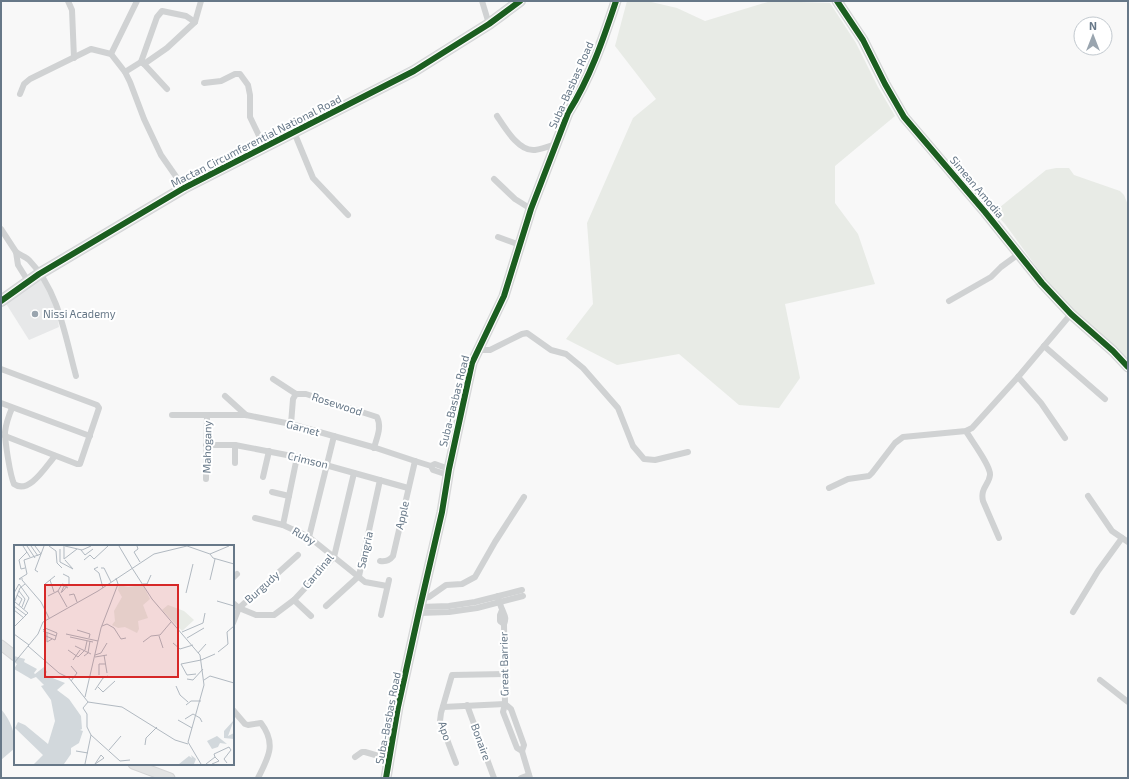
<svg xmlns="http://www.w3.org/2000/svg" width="1129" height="779" font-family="'Exo 2',sans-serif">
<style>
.built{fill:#e7e8e9}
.green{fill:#e8ebe6}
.water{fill:#d2d8dc}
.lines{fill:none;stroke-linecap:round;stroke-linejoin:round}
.secondary-casing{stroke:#d5d6d7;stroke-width:11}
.primary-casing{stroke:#d3d4d6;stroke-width:12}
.street{stroke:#d0d2d3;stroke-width:6}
.secondary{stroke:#e3e4e4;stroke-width:9}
.primary{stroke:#e3e4e4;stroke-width:10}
.cycleway-casing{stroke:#fff;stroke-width:8}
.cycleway{stroke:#1b5e20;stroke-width:6}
.poi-dot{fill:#9aa5af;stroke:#fff;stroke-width:1.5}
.labels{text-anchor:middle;stroke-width:4;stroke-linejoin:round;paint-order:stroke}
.street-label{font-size:11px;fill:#677888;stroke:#fff}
.poi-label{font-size:11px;fill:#677888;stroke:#fff;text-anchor:start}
.inset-road{fill:none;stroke:#b1b9c1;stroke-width:1}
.view{fill:#d62828;fill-opacity:0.15;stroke:#d62828;stroke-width:2}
.inset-edge{fill:none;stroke:#677888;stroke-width:2}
</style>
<rect width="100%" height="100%" fill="#f8f8f8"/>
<polygon class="built" points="42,279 55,302 59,327 29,340 5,302"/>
<g class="green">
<polygon points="627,1 647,1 677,8 705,21 771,1 830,3 856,43 878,87 895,116 835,166 835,203 858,234 875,284 785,304 800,378 779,408 739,405 679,354 617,365 566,339 593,304 587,223 633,118 656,99 615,46"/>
<polygon points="1056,168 1069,168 1074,175 1120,191 1124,195 1128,205 1128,361 1054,291 1005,224 994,212 1046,170"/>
</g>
<path class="water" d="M1,709C11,721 15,732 15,748L1,760Z"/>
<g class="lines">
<defs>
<g id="secondary">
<polyline points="837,1 863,40 885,84 904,117 985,212 1042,283 1071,314 1113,351 1128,367"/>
<polyline points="1,645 15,656"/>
<polyline points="133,764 170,778"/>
<path d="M386,778L398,707L420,607L442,512L449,469L472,363L504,296L531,209L568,113C590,78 603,40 616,1"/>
</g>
<polyline id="primary" points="1,301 39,274 184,188 414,71 489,24 520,1"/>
</defs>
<use href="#secondary" class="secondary-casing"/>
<use href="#primary" class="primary-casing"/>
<g class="street">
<polyline points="68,1 72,10 74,58"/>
<polyline points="482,1 489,24"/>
<polyline points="111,54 137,1"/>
<polyline points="141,62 144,64 167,48 195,22 201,1"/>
<polyline points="144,64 167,89"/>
<polyline points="125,72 141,62 157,17 162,11 186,16 195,22"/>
<polyline points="204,83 221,81 235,74 240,74 248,85 250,95 250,117 265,148"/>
<polyline points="20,94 24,84 30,79 91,49 111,54 125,72 130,82 144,119 161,155 184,188"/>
<path d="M497,116C505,128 519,152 535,150C542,149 550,146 556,144"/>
<polyline points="294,132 313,178 348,215"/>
<polyline points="494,179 515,199 531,209"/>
<polyline points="1,229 16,252 18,265 28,281"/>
<polyline points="498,237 520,245"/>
<path d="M16,252C20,255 26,257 29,260C59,291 65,336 76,376"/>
<polyline points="949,301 991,277 1001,267 1020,253"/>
<polyline points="1044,346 1105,399"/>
<polyline points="478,350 490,350 522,334 527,333 551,350 566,354 583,368 618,408 633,446 644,459 655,460 688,452"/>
<polyline points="1,369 97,405 99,408 80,464 77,464 5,436"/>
<polyline points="1018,377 1041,403 1065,438"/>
<path d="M273,379L296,394H306L377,417C382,427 377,437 374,448"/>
<polyline points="225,396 246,415"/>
<polyline points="1,403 90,436"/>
<path d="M12,408C9,415 6,424 5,432C5,442 10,475 14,484C29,495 46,466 55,456"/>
<polyline points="172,415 246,415 291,424 376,448 415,461 431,466 433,470 448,475"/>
<polyline points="291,424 293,399 296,394"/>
<path d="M966,431C971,440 991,466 990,475C989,485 980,488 983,501L999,538"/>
<polyline points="206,445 235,445 297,457 408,488"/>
<polyline points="235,463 235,445"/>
<polyline points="431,466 435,464 449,469"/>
<polyline points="263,477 269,451"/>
<polyline points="206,479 207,415"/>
<polyline points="829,488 848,479 869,476 872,473 895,443 903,437 966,431 972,428 1018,377 1071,314"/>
<polyline points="272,492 289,496"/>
<polyline points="1088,496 1112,531 1128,542"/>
<polyline points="255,518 283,525 309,537 365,582 387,586"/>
<polyline points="283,525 297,457"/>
<polyline points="309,537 334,436"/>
<path d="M380,561C386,562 390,560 393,556L415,461"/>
<polyline points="233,578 237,574"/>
<path d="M498,596C499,600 500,605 502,609C504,615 507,617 504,624L505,704L503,712L517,748L522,751L530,778"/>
<polyline points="422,598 429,597 446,585 462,584 475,577 495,542 524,497"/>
<polyline points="294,600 311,616"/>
<polyline points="233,603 239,608 256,615 274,615 294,600 334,557 354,473"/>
<polyline points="326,606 359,576 380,480"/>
<polyline points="420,607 449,606 475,602 522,590"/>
<polyline points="502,610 500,615 500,621 504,624"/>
<polyline points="1073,612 1098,571 1122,538"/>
<polyline points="419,613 449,612 477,608 523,596"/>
<polyline points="381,615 389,580"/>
<polyline points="233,623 239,608 298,555"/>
<polyline points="1100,680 1128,702"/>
<polyline points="505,704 511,709 524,745 522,751"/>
<polyline points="467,705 494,778"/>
<polyline points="443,707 505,704"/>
<path d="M233,710L245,724L248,725L261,723C277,744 268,758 258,778"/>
<polyline points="355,757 362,752 365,752 389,759"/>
<polyline points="456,763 440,721 441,713 452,675 505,674"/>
<polyline points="521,778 529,775"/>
</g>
<use href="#secondary" class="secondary"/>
<use href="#primary" class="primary"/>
<defs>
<g id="cycleway">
<polyline points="837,1 863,40 885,84 904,117 985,212 1042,283 1071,314 1113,351 1128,367"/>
<polyline points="1,301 39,274 184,188 414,71 489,24 520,1"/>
<path d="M386,778L398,707L420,607L442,512L449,469L472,363L504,296L531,209L568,113C590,78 603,40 616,1"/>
</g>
</defs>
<use href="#cycleway" class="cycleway-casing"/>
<use href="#cycleway" class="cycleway"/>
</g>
<circle class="poi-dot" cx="35" cy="314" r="4"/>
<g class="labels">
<g class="street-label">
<text transform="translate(571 85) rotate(-66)" y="4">Suba-Basbas Road</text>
<text transform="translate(256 141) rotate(-27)" y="4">Mactan Circumferential National Road</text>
<text transform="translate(977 187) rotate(50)" y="4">Simean Amodia</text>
<text transform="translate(454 401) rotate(-76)" y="4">Suba-Basbas Road</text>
<text transform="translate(337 404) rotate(18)" y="4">Rosewood</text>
<text transform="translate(303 428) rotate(15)" y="4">Garnet</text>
<text transform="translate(207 447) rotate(-89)" y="4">Mahogany</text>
<text transform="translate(308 460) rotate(14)" y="4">Crimson</text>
<text transform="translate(402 515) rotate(-77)" y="4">Apple</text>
<text transform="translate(304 536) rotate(30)" y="4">Ruby</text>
<text transform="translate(365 550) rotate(-77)" y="4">Sangria</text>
<text transform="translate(318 571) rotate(-50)" y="4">Cardinal</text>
<text transform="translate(262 587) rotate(-42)" y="4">Burgudy</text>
<text transform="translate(504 664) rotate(-91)" y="4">Great Barrier</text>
<text transform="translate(388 718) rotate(-79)" y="4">Suba-Basbas Road</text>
<text transform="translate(445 731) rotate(73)" y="4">Apo</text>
<text transform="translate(481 742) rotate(70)" y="4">Bonaire</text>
</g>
<g class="poi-label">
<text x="43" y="318">Nissi Academy</text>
</g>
</g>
<g transform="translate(14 545)">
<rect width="220" height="220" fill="#f8f8f8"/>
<path d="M105,40L114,42L129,40L136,54L129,60L134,73L124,76L125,84L123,88L111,82L104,83L98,80L101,76L100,66L108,52L104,45ZM154,60L170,66L180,75L168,86L148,65Z" fill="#e8ebe6"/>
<path d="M0,111L11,114L10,117L23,124L20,128L21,129L30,122L33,127L31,130L51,138L43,145L55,154L67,171L68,184L66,185L69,186L65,198L57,203V209L50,219H20L29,210L1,183L4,177L11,180L34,199L41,176L37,155L27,141L30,140L22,132L17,134L0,124L3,119L0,117ZM220,175L214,191L220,188V194L210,193V186ZM203,191L213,199L206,198L204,202L198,204L193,196ZM177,210L182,214L180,219H165L175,211L178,213Z" fill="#d2d8dc"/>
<path class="inset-road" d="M9,1L16,12M13,1L21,13M17,1L24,11M21,1L27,9L21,25L24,27M35,1L42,6L43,18L48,23M50,1V14M51,1L68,5L77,1M105,1L118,23M123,1L124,4L120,7L126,17M46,4V17L59,24L51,15M67,5L71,10L79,4M196,9L199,13L220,19M50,14L63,4M70,15L76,10L80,14L94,1M84,22L80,24L85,28L89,43M11,23L7,24L5,15L13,7M87,23H90L97,37M118,23L138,54L186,110L190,140L174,197L187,219M9,34H5L13,29L10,15L27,9L30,1M8,35L27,57L35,73M36,35L40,47M196,35L201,14M31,39L41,31M129,39H133L137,30M5,46L11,54L8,62M44,46L48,39L52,40M48,47L55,39V32L49,29M0,48L5,39L15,53L10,64M47,48L50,41L54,43M172,48L179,19M3,50L8,54L5,60M55,50L60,49L63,57M34,51L44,46L53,62M203,56L220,61M0,58L6,43L11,39M0,61L12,70M0,65L10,73M88,81L93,79L100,83L107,94L112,93M0,82L14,68L1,57M29,85L31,83L43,88L41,95L32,91M63,85L76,89L75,93M29,86L42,91M168,87L189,78L191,68M33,88V97L38,94M0,89L15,100M52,89L84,96M145,91L149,103M56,92L79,97M173,93L190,83M129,97L137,91L146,90L157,77M159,98L166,104L179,100M14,101L45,128L55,133L74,157L108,162L161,195L174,199M61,101L77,109M54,105L64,112L71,105L73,96M204,107L214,99L213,87L220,81M184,108L192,99M81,110L87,108L93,98M90,110L93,128M70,111L74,108L76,96M81,112L93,110M59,115L66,105M187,115L201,109M0,118L24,89L29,77L84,46L140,9L173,1L196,9L215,1M57,121L63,128L57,136M182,129L173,130L167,119L187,115M85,130V119H91M173,134L179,135L189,124M190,135L196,131L220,138M162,141L166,150L174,157M84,142L89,147L101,136M81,145L89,133L94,131M71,152L87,83L104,39L102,33M172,160L177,156H187M171,174L179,169L186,173L188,177M164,175L178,183M77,190L106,216L116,215M131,200L132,193L143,182M95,205L107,191M62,206L74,208M71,219L77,190L73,182V169L69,163L74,157M81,219L90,213L87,210L81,219M192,219L201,212L200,209L215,202L217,205L210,214L213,218M198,219L205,216L201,212"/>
<path class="view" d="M31,40H164V132H31Z"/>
<rect width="220" height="220" class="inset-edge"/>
</g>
<rect width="1129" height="779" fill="none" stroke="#677888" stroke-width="4"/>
<g transform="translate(1093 36)"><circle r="19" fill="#ffffff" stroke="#c2c9cf"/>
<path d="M0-3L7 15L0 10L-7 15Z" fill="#9aa5af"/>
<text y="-6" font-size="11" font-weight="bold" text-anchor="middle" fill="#677888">N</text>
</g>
</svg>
